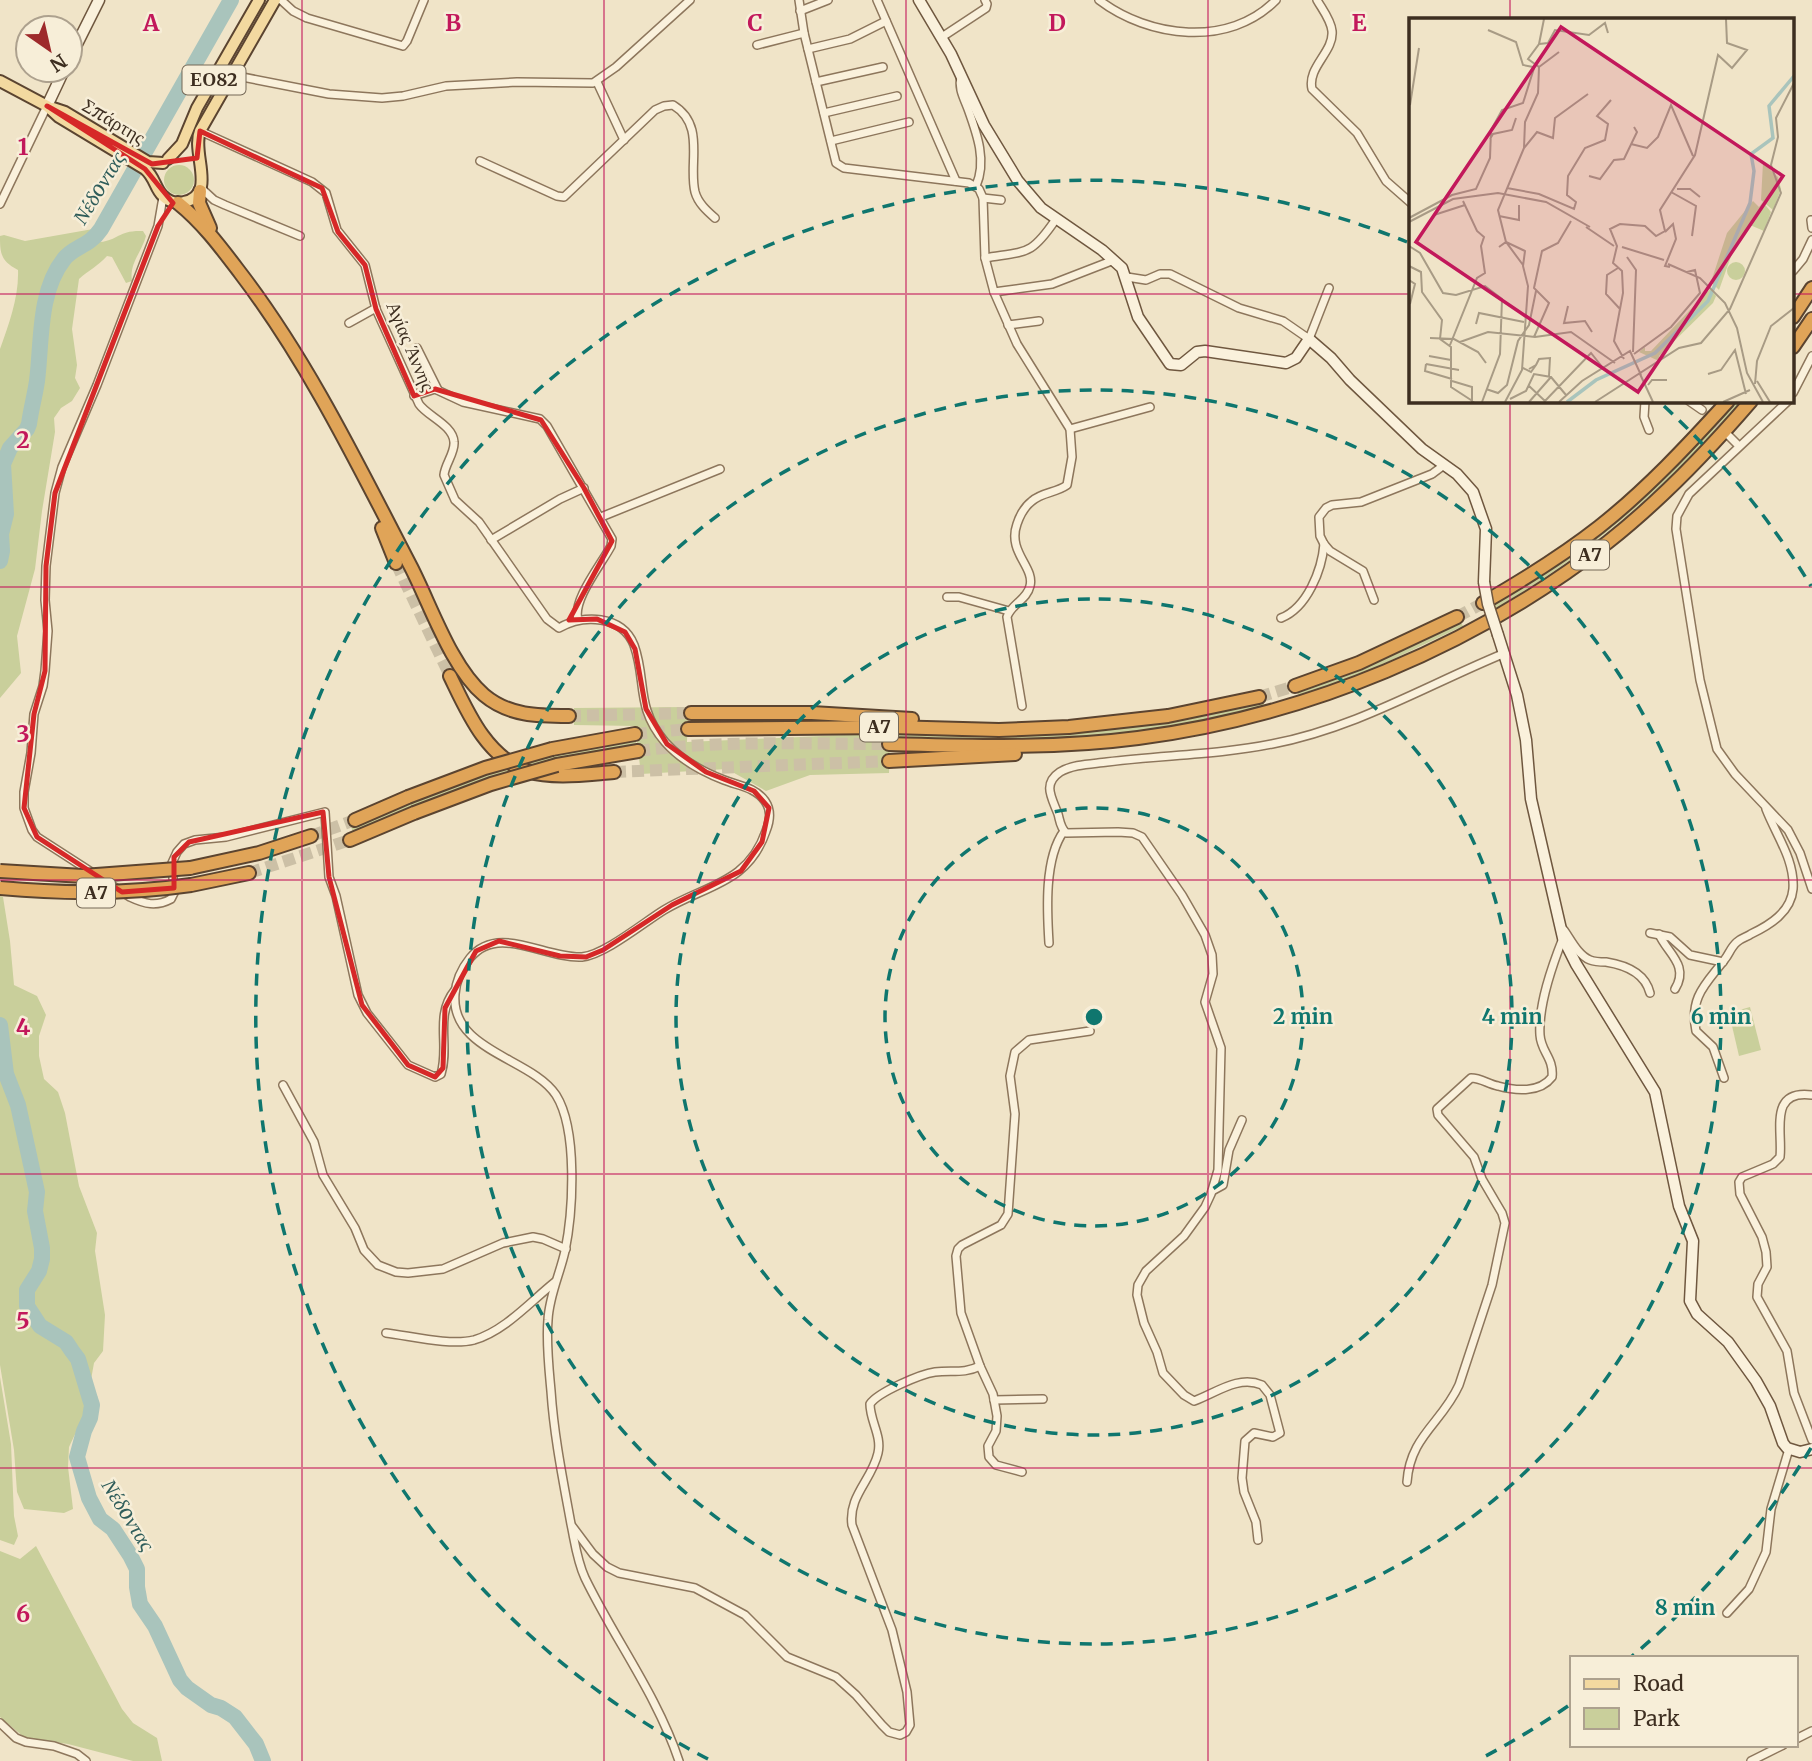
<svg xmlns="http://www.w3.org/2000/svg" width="1812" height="1761" font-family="Merriweather,serif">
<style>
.green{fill:#c9cf9b}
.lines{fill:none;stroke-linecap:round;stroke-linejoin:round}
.river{stroke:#a9c4bc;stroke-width:16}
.street-tunnel{stroke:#ccc0a6;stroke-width:7;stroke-dasharray:7 3.5;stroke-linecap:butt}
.highway-tunnel{stroke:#ccc0a6;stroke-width:12;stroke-dasharray:12 6;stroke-linecap:butt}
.street-casing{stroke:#8d765c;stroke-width:10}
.secondary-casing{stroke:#6f573f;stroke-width:13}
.primary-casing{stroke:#5b4430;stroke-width:14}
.highway-casing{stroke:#5b4430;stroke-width:16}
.street{stroke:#faf1dc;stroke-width:7}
.secondary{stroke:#faf1dc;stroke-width:10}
.primary{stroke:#f3d9a0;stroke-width:10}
.highway{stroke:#e0a458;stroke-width:12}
.secondary-bridge-casing{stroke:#6f573f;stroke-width:13;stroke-linecap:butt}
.highway-bridge-casing{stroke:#5b4430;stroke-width:16;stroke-linecap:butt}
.secondary-bridge{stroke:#faf1dc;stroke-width:10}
.highway-bridge{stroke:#e0a458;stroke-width:12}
.marked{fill:none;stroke:#d62828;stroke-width:5;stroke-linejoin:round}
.grid{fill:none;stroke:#c2185b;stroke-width:2;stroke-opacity:0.55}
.ring{fill:none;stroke:#0f766e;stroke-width:3.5;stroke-dasharray:12 9}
.labels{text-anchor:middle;stroke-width:5;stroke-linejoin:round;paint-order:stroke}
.shield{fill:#f7eed8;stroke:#756857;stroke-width:2}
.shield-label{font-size:18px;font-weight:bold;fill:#3d2e20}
.street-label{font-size:19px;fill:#3d2e20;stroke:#f7eed8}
.water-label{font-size:21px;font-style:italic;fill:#2f5d5a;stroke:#f7eed8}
.inset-river{fill:none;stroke:#a9c4bc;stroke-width:3.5}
.inset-road{fill:none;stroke:#a89b85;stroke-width:2}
.view{fill:#c2185b;fill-opacity:0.15;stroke:#c2185b;stroke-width:3.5}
.inset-edge{fill:none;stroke:#3d2e20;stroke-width:3.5}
.grid-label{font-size:23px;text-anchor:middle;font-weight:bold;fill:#c2185b;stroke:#f7eed8;stroke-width:5;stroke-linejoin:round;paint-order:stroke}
.centre{fill:#0f766e;stroke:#f7eed8;stroke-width:3.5}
.ring-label{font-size:21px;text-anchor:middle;font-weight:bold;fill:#0f766e;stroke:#f7eed8;stroke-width:5;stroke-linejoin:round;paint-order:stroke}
</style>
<rect width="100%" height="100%" fill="#f0e4c8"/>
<g class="green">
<circle cx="179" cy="180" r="15"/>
<path d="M93,229L100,242C119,240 118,230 143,231L146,236C142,252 129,263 132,281L126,283L112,257L107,256C98,266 89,270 79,279L72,329L77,365L75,378L80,388L72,401L61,408L54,418L55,432L42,511L35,569L17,636L21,673L0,698V349C9,324 19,297 18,270C1,261 0,254 0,236L4,235L25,241Z"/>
<path d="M1737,401H1743C1667,487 1588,555 1488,613L1485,609L1578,550L1682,458Z"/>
<polygon points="1461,622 1463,626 1364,673 1299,696 1297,692 1362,669"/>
<path d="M1263,702L1264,706C1222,716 1180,726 1137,731C1055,742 973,740 890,738L889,773L810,775L766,791L727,769L641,774L635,726L574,725V708L688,707L687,742L889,733L999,736L1103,731L1168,722Z"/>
<path d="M636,740V745C536,757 445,793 353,832L351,827C444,789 535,753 636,740Z"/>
<polygon points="0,896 3,897 10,941 14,985 37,996 46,1015 39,1036 39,1056 44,1079 58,1092 65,1113 79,1186 97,1233 95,1251 105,1315 103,1351 94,1363 85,1413 69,1447 68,1467 73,1509 64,1513 24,1509 17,1492 14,1450 0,1365"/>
<polygon points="1750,1007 1761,1050 1739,1056 1729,1013"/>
<polygon points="0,1377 11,1444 14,1516 18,1536 14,1545 0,1540"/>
<polygon points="36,1546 122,1709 133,1723 157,1738 162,1761 133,1761 68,1744 25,1738 0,1717 0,1551 20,1559"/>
</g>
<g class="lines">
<g class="river">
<path d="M0,561L2,551L1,534L6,514L3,464L10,448L27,429L29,424C31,409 35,395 37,381C42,342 38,292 64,259C74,246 89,247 101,229L231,0"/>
<polyline points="0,1025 6,1074 18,1105 37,1192 35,1211 42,1248 42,1259 39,1271 27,1290 27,1306 40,1326 66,1342 72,1351 78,1359 90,1399 92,1405 90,1418 84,1431 77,1457 89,1498 100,1519 113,1529 130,1555 137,1569 137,1587 140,1604 155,1626 180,1680 187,1688 211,1705 221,1708 235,1717 256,1744 263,1761"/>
</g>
<polyline class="street-tunnel" points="1702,410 1726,434"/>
<g class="highway-tunnel">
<polyline points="396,563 450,676"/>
<polyline points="1457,617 1483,603"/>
<polyline points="1259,697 1295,686"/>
<polyline points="569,716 691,713"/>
<polyline points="635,734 688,729"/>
<path d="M638,751C721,740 805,744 889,744"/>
<polyline points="614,772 889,761"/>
<polyline points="311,836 355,820"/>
<polyline points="249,873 350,840"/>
</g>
<defs>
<g id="street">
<polyline points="281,0 293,11 307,18 403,46 407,41 424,0"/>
<path d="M799,0L804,33L836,163L844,168L969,183L979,189L983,198L985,258L994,292L1017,344L1070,429L1072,457L1067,485C1056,493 1042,492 1032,501C1024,507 1020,515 1017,524C1007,552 1035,567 1030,586C1027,600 1011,604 1007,617L1022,706"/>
<polyline points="877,0 956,181"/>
<path d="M1099,0C1149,38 1229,48 1276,0"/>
<path d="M1317,0C1322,9 1331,20 1332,31C1334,52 1307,67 1312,89L1357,133L1386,181L1411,203"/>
<polyline points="800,11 828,0"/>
<polyline points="942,37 986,8 987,4 985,0"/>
<polyline points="757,45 804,33"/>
<polyline points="808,49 850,39 886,21"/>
<polyline points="232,75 329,94 382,98 403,96 446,86 517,82 593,83 616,67 690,0"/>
<path d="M961,76C958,89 964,98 968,109C977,134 987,161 976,186"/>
<polyline points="597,82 624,140"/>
<polyline points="816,82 883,67"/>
<polyline points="824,113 897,96"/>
<path d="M200,131L312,182L326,193L337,230L365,265L376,309L419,404C427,416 453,425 454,442C455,453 445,464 444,475L455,500L479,522L547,619L559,628C583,614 622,615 634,645C647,681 635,707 665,742C680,759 703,772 724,780C739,786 755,787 765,801C772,811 770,821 766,831C748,884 705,885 664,910C643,923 604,955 582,957C545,959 498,923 470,958C462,968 456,981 455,994C450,1051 532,1058 556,1095C578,1130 573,1212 565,1251C560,1274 549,1296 548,1320C546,1343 549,1369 551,1391C554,1436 563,1480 571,1524C575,1543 577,1561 585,1578C615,1640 657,1695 679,1761"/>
<polyline points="831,141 909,122"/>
<path d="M480,161L557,196L564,197L655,110L664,106L673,105C706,125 688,163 695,192C698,203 707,211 715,218"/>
<polyline points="201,188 214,200 225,205 300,236"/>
<path d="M163,197L158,226L97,385L62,467L55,493L46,566L45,600L48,631L45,671L43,686L34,714L31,753L24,792V808L32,830L37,837L130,897C145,904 156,907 171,899L174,893L172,863L177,852L184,844L195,840L226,837L325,812L329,877L336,896L358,995L367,1013L408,1065L435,1077L441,1074C450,1045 434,1016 455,990"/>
<polyline points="983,198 1001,200"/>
<polyline points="0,204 47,106"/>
<polyline points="1811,220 1812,228"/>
<path d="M985,258C1027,251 1031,256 1056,219"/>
<polyline points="1793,271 1803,259 1812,240"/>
<polyline points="1127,277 1146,280 1160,274 1170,274 1239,308 1283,321 1309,339 1329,288"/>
<polyline points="994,292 1052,284 1114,260"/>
<polyline points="349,323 376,308"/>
<polyline points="1008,325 1039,321"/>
<polyline points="417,348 438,390"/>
<polyline points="1793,393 1812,356"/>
<path d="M414,396L435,389L463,402L540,419L547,426L612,539L611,546C601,565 572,600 578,620"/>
<polyline points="1645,401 1644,417 1649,430"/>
<polyline points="1689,401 1702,410"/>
<polyline points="1788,401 1689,494 1677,516 1676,529 1700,680 1717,749 1735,774 1788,830 1800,853 1812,889"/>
<polyline points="1070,429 1150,407"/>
<polyline points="1729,436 1739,446"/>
<polyline points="601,517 720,469"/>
<polyline points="491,540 560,499 584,488"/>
<polyline points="947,597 959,597 1009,611"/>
<polyline points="1374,600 1363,571 1330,551 1324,544 1320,536 1319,517 1326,508 1332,505 1361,502 1432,474 1444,465"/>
<path d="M1281,618C1307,608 1322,570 1324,544"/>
<path d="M1564,930C1571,940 1578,955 1590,960C1595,962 1601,962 1606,962C1625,965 1645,973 1650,993"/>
<polyline points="1650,933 1670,937 1690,955 1723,962"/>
<path d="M1659,934C1666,952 1690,965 1675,989"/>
<path d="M1049,943C1047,911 1044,858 1064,831"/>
<path d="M1724,1078L1713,1047L1696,1031C1689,996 1707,983 1725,959C1729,954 1731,947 1737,942C1741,938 1747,937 1751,934C1770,925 1791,912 1793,889C1795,860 1776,835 1766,809"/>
<polyline points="283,1085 314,1142 323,1175 355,1228 364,1250 378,1265 396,1272 408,1273 443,1269 503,1243 533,1237 543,1239 566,1249"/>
<path d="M1812,1095C1768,1089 1783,1132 1780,1157L1773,1164L1742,1177L1739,1182L1740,1194L1762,1237L1766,1252L1767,1267L1758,1284L1757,1297L1787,1351L1794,1393L1812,1440"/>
<polyline points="1212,1191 1223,1185 1229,1150 1242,1120"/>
<path d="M386,1333C411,1336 450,1346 474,1340C505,1331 531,1301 555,1282"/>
<polyline points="994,1400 1043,1399"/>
<polyline points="1022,1472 996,1465 989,1457 988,1446 996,1431 997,1416 993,1394 980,1366 961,1313 956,1256 958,1249 962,1245 1001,1225 1008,1214 1015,1114 1010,1076 1015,1052 1029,1040 1090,1031"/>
<path d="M1407,1482C1410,1436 1442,1423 1459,1385L1492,1285L1505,1223L1502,1213L1482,1179L1474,1157L1438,1115L1437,1109L1471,1078C1481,1078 1488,1084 1498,1086C1516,1091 1540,1093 1552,1077C1554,1058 1541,1052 1540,1035C1538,1005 1552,966 1563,938"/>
<path d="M572,1526L593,1554L607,1567L619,1573L695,1588L745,1615L787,1657L836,1677L856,1695L882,1725L889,1732L900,1735L906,1732L910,1725L907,1692L892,1630L852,1525C848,1496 872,1480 878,1453C882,1436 870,1421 870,1404C878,1392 921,1374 935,1372C952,1370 964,1374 980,1366"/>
<path d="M1258,1540L1256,1522L1244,1492L1242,1478L1245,1441L1254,1433L1273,1437L1280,1433L1270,1395L1262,1385C1238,1375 1216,1393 1194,1401L1184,1395L1163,1373L1157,1352L1144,1323L1137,1295L1138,1285L1146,1271L1184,1236L1205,1207L1211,1194L1218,1170L1221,1048L1205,1002L1213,974L1212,955L1205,935L1182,895L1142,837L1133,833L1118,832L1066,833C1060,827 1060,821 1058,814C1052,798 1042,784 1060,772C1073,764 1093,764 1107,762C1162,755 1218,755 1272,744C1356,728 1427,685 1505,653"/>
<polyline points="1727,1613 1749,1589 1766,1552 1771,1509 1789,1449"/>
<polyline points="0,1723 16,1738 26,1742 54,1746 77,1754 86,1761"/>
<polyline points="1796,1739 1812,1731"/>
<polyline points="1751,1761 1783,1745"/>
</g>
<g id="secondary">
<polyline points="919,0 951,54 984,125 1018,181 1041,208 1102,250 1122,268 1138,317 1170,364 1181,365 1197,352 1205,351 1286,363 1296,358 1309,339 1331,358 1350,380 1422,449 1457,474 1473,492 1486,529 1484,582"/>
<polyline points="70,58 99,0"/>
<polyline points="47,106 64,70"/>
<polyline points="1498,635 1517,695 1526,740 1531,799 1563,938 1576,964 1655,1092 1679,1206 1693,1241 1690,1301 1697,1314 1728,1342 1756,1381 1770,1406 1783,1443 1787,1448 1800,1452 1812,1449"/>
</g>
<g id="primary">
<path d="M0,81L47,106L59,117L145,169C155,177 155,189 163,196C169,202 177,204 184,202C218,195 191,153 200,131L275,0"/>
<polyline points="53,108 65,112 148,162 163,163"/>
<polyline points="168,159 182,144 197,108 259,0"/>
</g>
<g id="highway">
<polyline points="200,191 199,203 210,228"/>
<path d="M178,203C203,223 222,249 241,274C309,363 359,467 411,567C431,606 451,667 484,695C509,716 538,716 569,716"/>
<polyline points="1793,317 1812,288"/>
<polyline points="1793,347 1812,319"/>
<polyline points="382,528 396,563"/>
<path d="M1483,603C1523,580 1562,556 1599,527C1646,490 1688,445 1728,401"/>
<path d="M450,676C467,711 486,757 527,771C554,779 587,774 614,772"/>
<polyline points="1295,686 1359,663 1457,617"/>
<polyline points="691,713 812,713 912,719"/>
<polyline points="688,729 890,727 999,730 1069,727 1168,716 1259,697"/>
<path d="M889,744C973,746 1055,749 1138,738C1307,716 1473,647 1608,542C1660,501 1708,451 1751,401"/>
<polyline points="552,749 635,734"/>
<polyline points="889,761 1015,754"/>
<polyline points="557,765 638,751"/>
<polyline points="355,820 408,797"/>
<polyline points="350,840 414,813"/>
<polyline points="190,868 259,853 311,836"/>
<polyline points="191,885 249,873"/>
</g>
</defs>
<use href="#street" class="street-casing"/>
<use href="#secondary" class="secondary-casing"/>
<use href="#primary" class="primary-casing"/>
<use href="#highway" class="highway-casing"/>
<use href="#street" class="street"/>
<use href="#secondary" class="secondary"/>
<use href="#primary" class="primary"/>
<use href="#highway" class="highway"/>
<defs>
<polyline id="secondary-bridge" points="1484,582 1488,604 1498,635"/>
<g id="highway-bridge">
<polyline points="408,797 485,768 552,749"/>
<polyline points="414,813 491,784 557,765"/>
<polyline points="0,871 83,876 190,868"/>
<path d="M0,888C64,894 128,894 191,885"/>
</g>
</defs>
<use href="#secondary-bridge" class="secondary-bridge-casing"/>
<use href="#highway-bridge" class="highway-bridge-casing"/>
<use href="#secondary-bridge" class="secondary-bridge"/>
<use href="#highway-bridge" class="highway-bridge"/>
</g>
<path class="marked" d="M47,106L152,164L197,158L200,131L322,188L338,232L365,265L376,309L414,396L435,389L541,420L584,488L612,541L569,620L597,619L625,632L635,649L646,709L667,744L706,772L754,791L769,808L762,842L741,871L672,905L603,950L586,957L560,956L499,941L476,951L445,1008L443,1068L435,1077L408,1065L362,1005L329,877L323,812L189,842L174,857V888L122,892L37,837L24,808L34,714L45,671L46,566L55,493L158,226L173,203L145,169Z"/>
<path class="grid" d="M302,0V1761M604,0V1761M906,0V1761M1208,0V1761M1510,0V19M0,294H1411M1793,294H1812M1510,401V1761M0,587H1812M0,880H1812M0,1174H1812M0,1468H1812"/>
<g class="ring">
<circle cx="1094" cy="1017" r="209"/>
<circle cx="1094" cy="1017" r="418"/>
<circle cx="1094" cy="1017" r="627"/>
<path d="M1811 1448A836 836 0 0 1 1631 1657M1568 1706A836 836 0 0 1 1480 1759M708 1759A836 836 0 0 1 1407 242M1664 406A836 836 0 0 1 1811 586"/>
</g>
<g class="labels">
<g class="shield">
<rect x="182.5" y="65.5" width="63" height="29" rx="5"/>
<rect x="1571" y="540.5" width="38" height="29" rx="5"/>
<rect x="860" y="712.5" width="38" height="29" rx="5"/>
<rect x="77" y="878.5" width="38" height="29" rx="5"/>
</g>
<g class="shield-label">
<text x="214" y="86">ΕΟ82</text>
<text x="1590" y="561">Α7</text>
<text x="879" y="733">Α7</text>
<text x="96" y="899">Α7</text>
</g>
<g class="street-label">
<text transform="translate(114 121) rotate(31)" y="7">Σπάρτης</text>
<text transform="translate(411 346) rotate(67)" y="7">Αγίας Άννης</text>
</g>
<g class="water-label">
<text transform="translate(99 188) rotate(-59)" y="7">Νέδoντας</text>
<text transform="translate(128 1515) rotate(58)" y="7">Νέδoντας</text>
</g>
</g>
<g transform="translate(1409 18)">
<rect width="385" height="385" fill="#f0e4c8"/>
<path d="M354,145L369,159L372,171L364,192L352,182ZM344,183L350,189L354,184L362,194L355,213L341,207L325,230L310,272L302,264L318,215ZM318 253a9 9 0 1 1 18 0a9 9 0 1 1-18 0ZM301,271L307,278L304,285L250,338V343L230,334L236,329V333H242Z" fill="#c9cf9b"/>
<path class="inset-river" d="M158,384L187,362L246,335L299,283L341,185L345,153L342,136L364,120L360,88L385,58"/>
<path class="inset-road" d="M79,12L107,24L114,47L124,49M130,26L139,25L146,12L180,17L196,5L199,15M130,49L150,34M1,87L10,30M81,121L84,116L103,112L107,100M222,126L238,130L249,119L262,87L284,138M115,130L128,114L144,120L146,100L179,76M180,158L191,161L205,142L215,141L228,114L225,109M98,170L130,176L165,191L167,184L158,177L159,158L176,130L196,122L199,106L188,98L202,82M268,171H281L291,179M262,174L287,188L283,218M25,197L56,187M90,198L110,202V187M0,200L43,177L67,171L81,140L82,112L93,92L114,85L126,47M0,204L44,181L89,175L137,184L181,209M177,209L205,228M256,214L264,206L267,221L256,248L261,249M0,228L11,235L34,275L47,277L76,268L93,281L91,336L73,384M90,229L97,224L114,247M213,229L255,242M218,239L227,252L224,334M259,246L291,260L316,285L328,310L338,355L354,384M0,248L12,254L13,274L33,302L31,321L42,329V369L65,384M209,250L198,257L197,276L211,291M0,262L6,266L1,286M159,288L155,305L176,303L183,314M67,306L70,295L115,304M125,319L140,285L125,270L133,233L149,225L162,203M21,320L45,321L69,334L77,345M51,324L79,314L126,319L162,314L206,345M41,327L68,260L76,255L72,228L75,219L68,213L54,183M225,336L262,309L291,275L286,252L278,254M20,338L42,342M215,341L205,323L214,275L213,253L204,245L208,228L201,211L211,206L236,208L247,218L256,213L251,192L286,137L309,37L323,50L338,32L318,25L317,1M17,346L16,353L43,361M17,346L50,352M127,347L130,341L141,340L140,358M114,350L122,354L127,347L120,351M231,356L244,384M299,356L312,352L326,332L337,376M43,363L63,369V384M348,363L361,384M346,366L348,343L362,308L385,290M119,367L136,383M239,367L243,362H258M77,371L89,375L98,367L109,323L120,307L127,273M101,381L117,373L125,356L142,359L157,377M96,384L113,352L119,268L114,248L116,233L97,224L89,192L115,130L116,104L129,75L130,49L119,41L130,26L135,1M120,384L142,359M135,384L182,335L194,350M150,384L173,363L221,333L232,357M186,384L270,330L292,325L321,291L372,175L362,147L369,119L367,100L385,65M314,384L341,372"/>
<path class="view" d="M152,9L374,158L229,374L7,224Z"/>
<rect width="385" height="385" class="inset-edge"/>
</g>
<g class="grid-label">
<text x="151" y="31">A</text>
<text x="453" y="31">B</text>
<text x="755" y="31">C</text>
<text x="1057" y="31">D</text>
<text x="1359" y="31">E</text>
<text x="23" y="155">1</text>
<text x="23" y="448">2</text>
<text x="23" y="742">3</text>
<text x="23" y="1035">4</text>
<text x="23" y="1329">5</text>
<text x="23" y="1622">6</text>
</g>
<circle cx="1094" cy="1017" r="10" class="centre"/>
<g class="ring-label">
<text x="1303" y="1024">2 min</text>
<text x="1512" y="1024">4 min</text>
<text x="1721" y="1024">6 min</text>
<text x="1685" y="1615">8 min</text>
</g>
<rect x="1570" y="1656" width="228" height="91" fill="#f7eed8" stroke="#ada18e" stroke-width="2"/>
<rect x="1584" y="1679" width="35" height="10" fill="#f3d9a0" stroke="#ada18e" stroke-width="2"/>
<text x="1633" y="1691" font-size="21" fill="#3d2e20">Road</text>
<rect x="1584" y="1708" width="35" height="21" fill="#c9cf9b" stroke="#ada18e" stroke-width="2"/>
<text x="1633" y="1726" font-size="21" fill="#3d2e20">Park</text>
<g transform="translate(49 49) rotate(146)"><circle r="33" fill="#f7eed8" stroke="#ada18e" stroke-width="2"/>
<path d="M0-5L12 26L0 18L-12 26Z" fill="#9e2a2b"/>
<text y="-10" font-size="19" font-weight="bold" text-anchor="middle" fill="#3d2e20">N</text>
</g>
</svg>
